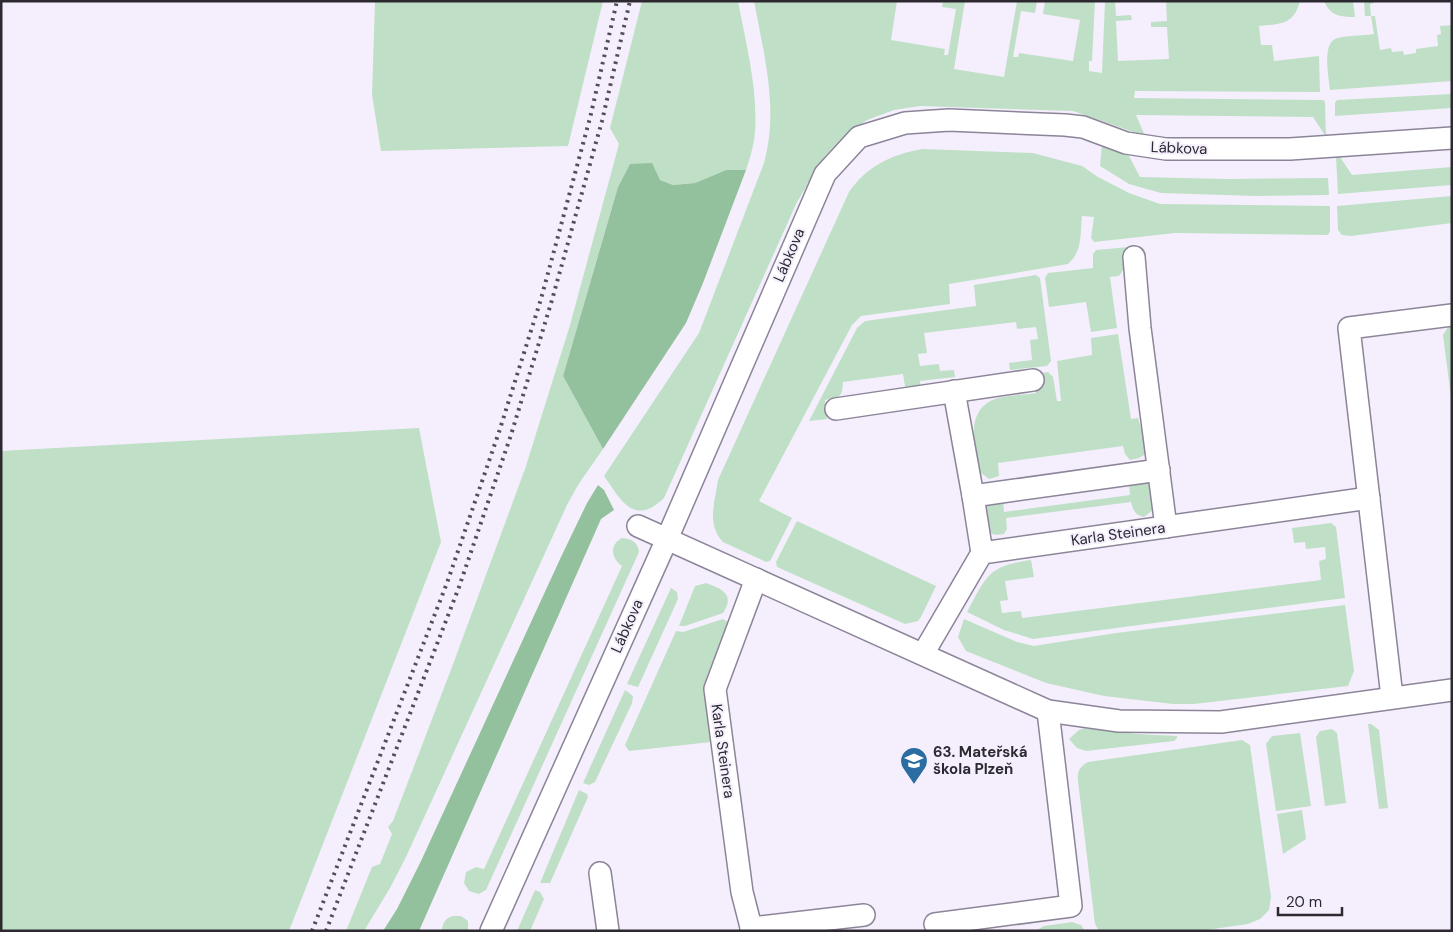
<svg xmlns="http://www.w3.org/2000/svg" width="1453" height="932" font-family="'DM Sans',sans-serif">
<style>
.green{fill:#bfe0c6}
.forest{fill:#94c19d}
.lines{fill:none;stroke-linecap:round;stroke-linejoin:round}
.minor-casing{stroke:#8c8499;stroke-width:24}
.minor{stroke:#fff;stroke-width:21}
.rail{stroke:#524e57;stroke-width:4;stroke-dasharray:2.5 5;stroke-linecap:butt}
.labels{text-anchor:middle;stroke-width:4;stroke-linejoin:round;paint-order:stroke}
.street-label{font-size:15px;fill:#2c2931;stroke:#f5effd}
.poi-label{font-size:15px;font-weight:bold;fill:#2c2931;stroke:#f5effd;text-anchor:start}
</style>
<rect width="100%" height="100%" fill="#f5effd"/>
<g class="green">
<polygon points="375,1 603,1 568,146 381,151 372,95"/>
<path d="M642,1H738C746,44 758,89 755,132C754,145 750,158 746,170H726L695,183L673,185L660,180L630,164L618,187L563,376L603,449L578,485L567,505L406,857L390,888L364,931H346L372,867L380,864L392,834L388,827L393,821L452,667L525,469L570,325L619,144L610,128Z"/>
<path d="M754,1H897L891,40L945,49L944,55H948L956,9L942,7L943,1H965L954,69L1004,77L1017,1H1037L1035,13L1021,11L1013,57H1018L1019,53L1073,61L1080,20L1043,14L1045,1H1095L1092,61H1089V71L1102,73L1105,1H1115L1116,16L1131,15L1132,20L1116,21L1118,61L1169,59L1167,27H1151V22L1167,21L1166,1H1300C1294,25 1280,24 1259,26L1261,45H1272L1274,61L1319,56L1320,92L1135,91L1134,98L1323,100L1325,102L1326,137L1313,117L1136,115L1145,136L1073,111L920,106L894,110L867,120L843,137L825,156L797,202L664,498C634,527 621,500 604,476L699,333L764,163C779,109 764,55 754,1Z"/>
<path d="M1324,1H1353L1355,17C1341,17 1330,16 1324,1Z"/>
<path d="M1364,1H1374V3L1370,4L1371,16H1375L1380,50L1391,48L1392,52L1403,51L1404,55L1416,53V49L1438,46L1437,35L1441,34L1440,26L1452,25V81L1330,90C1329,78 1322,45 1335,39C1344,35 1363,36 1374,34L1371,16H1365Z"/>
<polygon points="1452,94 1452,108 1335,116 1335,103 1337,100"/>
<polygon points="1102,144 1129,156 1140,177 1226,179 1328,178 1329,195 1256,196 1161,193 1129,184 1100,166"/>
<path d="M923,149L1033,153L1082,166L1098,177L1129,193L1160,204L1330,206V231L1328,235L1175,233L1094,242L1091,238L1094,217L1082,216C1080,234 1083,251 1068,264L949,284L950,304L861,316L852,325L759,501L792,518L770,561L766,562L723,542C706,524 715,502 718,480L849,192C867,166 892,154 923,149Z"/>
<polygon points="1336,157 1340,157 1352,175 1452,167 1452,185 1338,194"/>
<polygon points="1452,196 1452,223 1351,236 1342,235 1338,230 1337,206"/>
<path d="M1140,246L1144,249L1145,253L1126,255C1126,265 1125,268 1119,276L1110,277L1117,328L1091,332L1086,302L1049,307L1045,278L1048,273L1093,268V254L1096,250Z"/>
<path d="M1036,275L1040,278L1051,361L1047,366L1010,370L1009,363L1032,360L1030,340L1038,339L1036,327L1017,329L1016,322L924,333L927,353L918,354L920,366L939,364L940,371L954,370L955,377L920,381L921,388L909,389L905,386L903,374L843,382C842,398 840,397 825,400L827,419L809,421L857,328L865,321L976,306L974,285Z"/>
<polygon points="1450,324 1452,324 1452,405 1443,335"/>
<path d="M1118,334L1131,419L1138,418L1141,428H1147V453L1139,458L1130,460L1125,454L1123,446L998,463L999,476L989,479L980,472C974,446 964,408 998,398C1010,395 1024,395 1036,393L1035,374L1048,372L1053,377L1057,401H1061L1057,361L1092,355L1091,338Z"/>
<polygon points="419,428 441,542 289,931 1,931 1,451"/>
<path d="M1144,480L1152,485L1154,509L1144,517C1135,515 1133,510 1131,502L1006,518L1007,529L1004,534C986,538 985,526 983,512L990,502L1003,500L1004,512L1130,495L1129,484Z"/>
<polygon points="797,521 936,586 921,617 918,621 905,624 777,567 776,562"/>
<path d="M1331,523L1336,527L1345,598L1033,639L1004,630L967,612C987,575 988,566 1031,560L1034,577L1005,581L1008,600L1000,601L1002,613L1021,611L1022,618L1321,580L1319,561L1326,559L1325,547L1306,549L1305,542L1294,543L1292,528Z"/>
<path d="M622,538C632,539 638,542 639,552L486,890L479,894L469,891L464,883L466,872L476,867L484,869L622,566C611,558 609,545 622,538Z"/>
<path d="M706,583C720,588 736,594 723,613L685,626H679L695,586Z"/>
<polygon points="671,588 677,592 678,599 638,687 627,684"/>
<polygon points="1345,605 1354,671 1348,686 1194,704 1173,704 1104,696 1046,683 966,651 958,637 964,619 1017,642 1034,646 1116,633"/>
<polygon points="723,619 728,622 707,676 711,742 629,751 625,745 676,631 683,632"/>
<polygon points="625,690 633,696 632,703 595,782 589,785 583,783"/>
<polygon points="1368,724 1371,724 1379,730 1388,808 1379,809"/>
<polygon points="1085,728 1137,734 1177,736 1177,738 1174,741 1086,751 1077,748 1069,739 1079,730"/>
<polygon points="1332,729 1337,733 1346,803 1325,806 1316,737 1320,731"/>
<polygon points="1300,733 1311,806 1276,811 1266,744 1272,736"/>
<path d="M1242,740L1250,745L1271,897L1269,910L1260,919L1248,924L1199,931H1099L1095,924L1078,781C1077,772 1079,767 1088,762Z"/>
<polygon points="579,790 587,794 588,797 550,883 540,883"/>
<polygon points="1302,810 1306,839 1283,854 1277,814"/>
<polygon points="535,890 540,892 544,899 530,931 517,931"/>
<path d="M454,916H461L468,921V931H442C442,923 446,917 454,916Z"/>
<polygon points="1072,922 1081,925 1085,931 1035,931 1044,926"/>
</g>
<g class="forest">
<polygon points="652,163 660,180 673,185 695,183 726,170 746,170 703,283 686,323 603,449 563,376 618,187 630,164"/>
<polygon points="598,485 604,490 614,510 601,519 419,931 383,931 397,909 421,861 561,557 587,503"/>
</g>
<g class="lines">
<defs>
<g id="minor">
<polyline points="1134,257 1140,328 1166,527"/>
<polyline points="954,391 973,496 982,553"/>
<polyline points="836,409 1033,380"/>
<polyline points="973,496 1159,470"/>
<polyline points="638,526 1048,711 1119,721 1221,722 1452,690"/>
<polyline points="923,654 982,553 1369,498"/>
<polyline points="1392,697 1349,328 1452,315"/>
<polyline points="600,873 608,931"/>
<polyline points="935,924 1071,906 1048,711"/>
<polyline points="751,928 864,915"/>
<polyline points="491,931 667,539 825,174 859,137 905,123 949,120 1065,125 1083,127 1126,143 1166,149 1290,149 1452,138"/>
<polyline points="752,931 742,892 715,689 756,579"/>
</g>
</defs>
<use href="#minor" class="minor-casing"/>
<use href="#minor" class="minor"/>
<g class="rail">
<polyline points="312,931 447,583 499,432 541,299 590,118 617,1"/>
<polyline points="326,931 459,587 511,435 552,300 602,121 630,1"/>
</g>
</g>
<defs>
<symbol id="school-pin" viewBox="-11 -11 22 30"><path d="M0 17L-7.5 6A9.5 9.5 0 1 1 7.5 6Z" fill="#2b6da2" stroke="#f5effd"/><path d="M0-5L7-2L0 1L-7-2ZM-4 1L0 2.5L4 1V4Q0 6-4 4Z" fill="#fff"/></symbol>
</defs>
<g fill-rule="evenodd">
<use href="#school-pin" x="898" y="745" width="32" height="43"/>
</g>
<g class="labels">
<g class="street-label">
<text transform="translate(1179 148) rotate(2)" y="5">Lábkova</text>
<text transform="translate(789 255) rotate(-67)" y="5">Lábkova</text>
<text transform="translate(1118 534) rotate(-8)" y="5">Karla Steinera</text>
<text transform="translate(627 626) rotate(-66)" y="5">Lábkova</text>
<text transform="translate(723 751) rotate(82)" y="5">Karla Steinera</text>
</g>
<g class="poi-label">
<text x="933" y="757">63. Mateřská<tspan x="933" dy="17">škola Plzeň</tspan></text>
</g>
</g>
<rect width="1453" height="932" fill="none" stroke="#2c2931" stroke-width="5"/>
<path d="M1278 907v8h64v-8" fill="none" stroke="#2c2931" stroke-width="2.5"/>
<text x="1286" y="907" font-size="15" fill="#2c2931" stroke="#f5effd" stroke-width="4" paint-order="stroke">20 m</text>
</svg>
